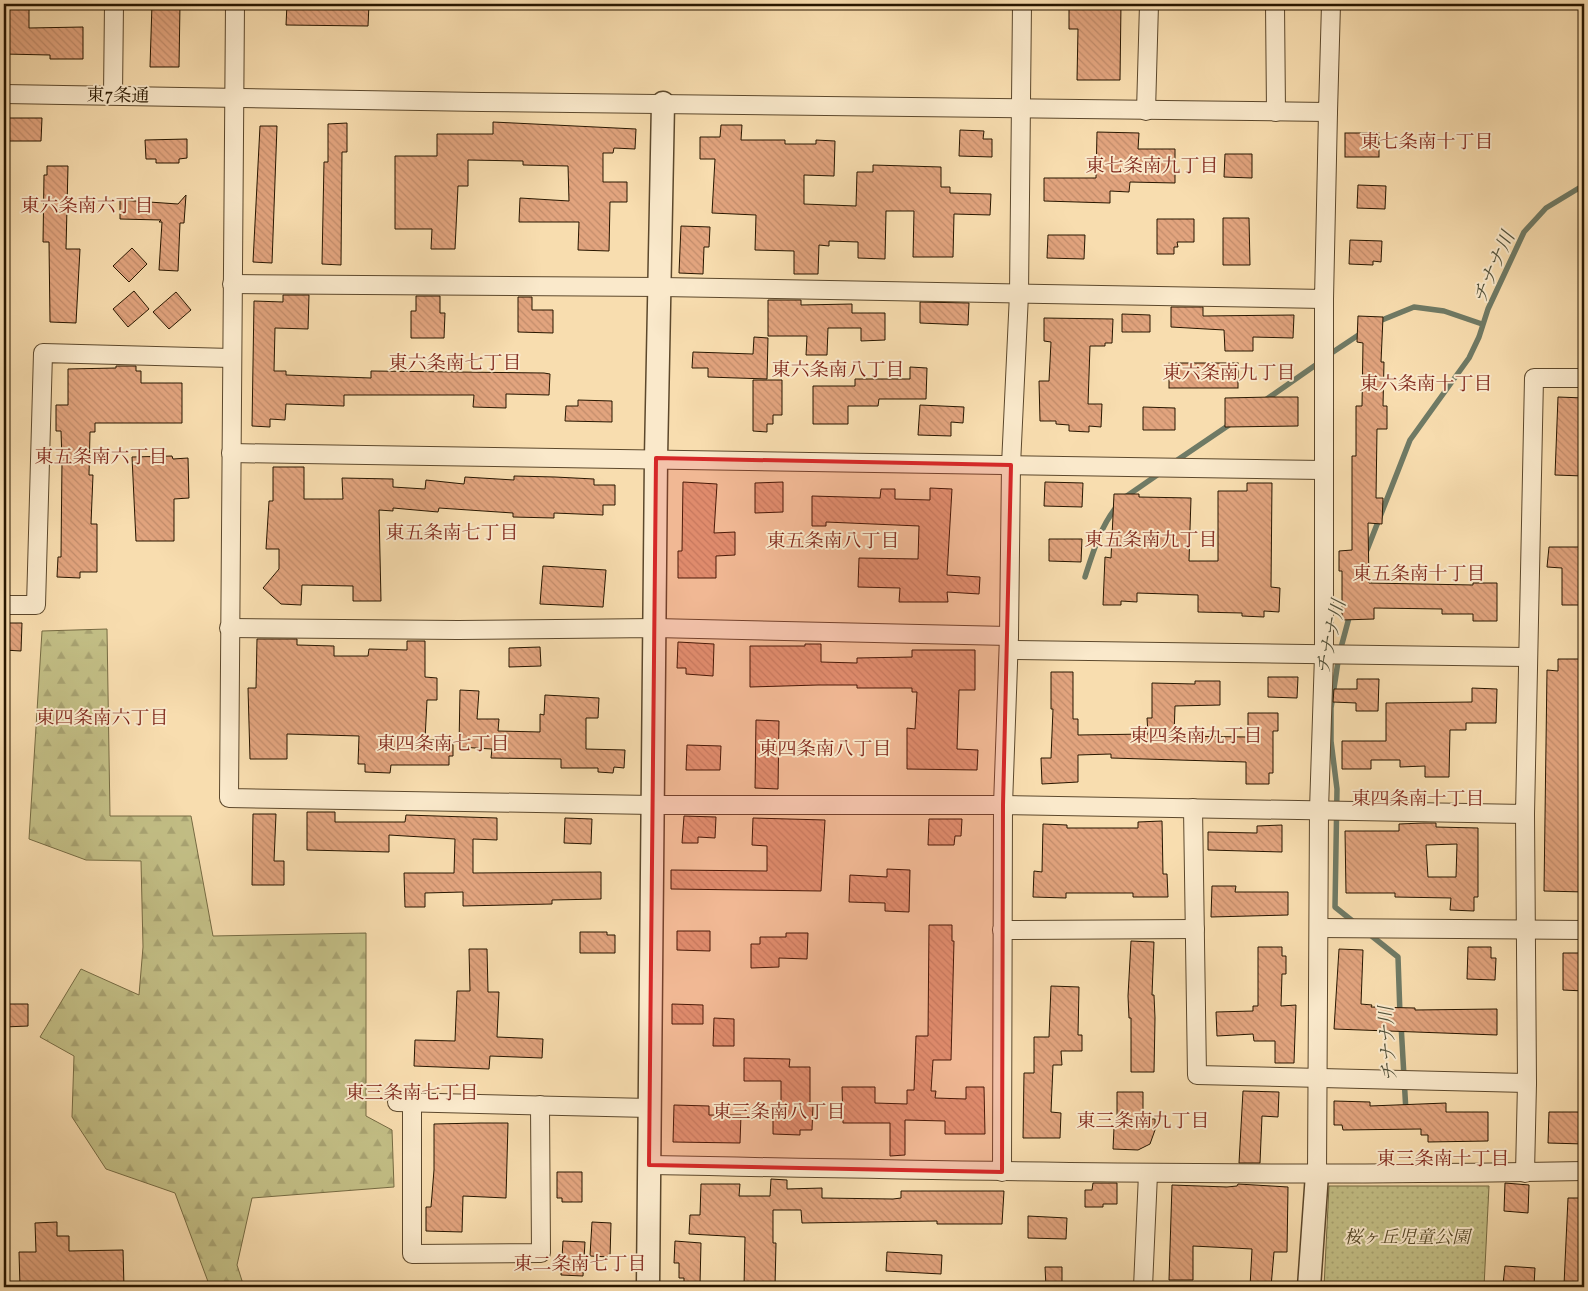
<svg xmlns="http://www.w3.org/2000/svg" width="1588" height="1291" font-family="Vollkorn,'Noto Serif JP',serif">
<style>
.forest{fill:url(#forest-firs);stroke:#766b43}
.park{fill:url(#park-dots);stroke:#766b43}
.lines{fill:none;stroke-linecap:round;stroke-linejoin:round}
.stream{stroke:#6f7a65;stroke-width:5.5}
.building{fill:url(#building-back-hatch);stroke:#281700;fill-rule:evenodd}
.minor-casing{stroke:#5c482c;stroke-width:20}
.tertiary-casing{stroke:#5c482c;stroke-width:25}
.minor{stroke:#fae9cb;stroke-width:18}
.tertiary{stroke:#fae9cb;stroke-width:22}
.marked{fill:#d62828;fill-opacity:0.2;stroke:#d62828;stroke-width:4;stroke-linejoin:round}
.labels{text-anchor:middle;stroke-width:4;stroke-linejoin:round;paint-order:stroke}
.street-label{font-size:18px;fill:#281700;stroke:#fae9cb}
.park-label{font-size:18px;font-style:italic;fill:#564928;stroke:#fae9cb}
.neighbourhood-label{font-size:19px;fill:#7a1f14;stroke:#fae9cb}
.water-label{font-size:19px;font-style:italic;fill:#51513b;stroke:#fae9cb}
</style>
<defs>
<pattern id="forest-firs" width="22" height="20" patternUnits="userSpaceOnUse" patternTransform="scale(1.25)"><rect width="22" height="20" fill="#c3bf86"/><path d="M5 1l3.5 6h-7zM16 11l3.5 6h-7z" fill="#a8a372"/></pattern>
<pattern id="park-dots" width="8" height="8" patternUnits="userSpaceOnUse" patternTransform="scale(1.25)"><rect width="8" height="8" fill="#c3bf86"/><path d="M2 2h.1M6 6h.1" fill="none" stroke="#a8a372" stroke-width="1.8" stroke-linecap="round"/></pattern>
<pattern id="building-back-hatch" width="6" height="6" patternUnits="userSpaceOnUse" patternTransform="scale(1.25)"><rect width="6" height="6" fill="#e2a47e"/><path d="M-1 5l2 2M0 0l6 6M5-1l2 2" fill="none" stroke="#c28c6b"/></pattern>
</defs>
<rect width="100%" height="100%" fill="#f8ddaf"/>
<filter id="stains"><feTurbulence type="fractalNoise" baseFrequency=".004" numOctaves="4"/><feColorMatrix values="0 0 0 0 .2 0 0 0 0 .09 0 0 0 0 .02 0 0 0 .5 -.17"/></filter>
<radialGradient id="worn" r=".72"><stop offset=".6" stop-color="#630" stop-opacity="0"/><stop offset="1" stop-color="#630" stop-opacity=".3"/></radialGradient>
<polygon class="forest" points="107,629 110,816 191,816 213,936 366,933 366,1116 392,1130 394,1187 252,1198 237,1265 244,1287 210,1287 175,1193 106,1169 72,1117 74,1056 40,1037 81,969 139,995 143,947 141,861 86,860 29,839 42,631"/>
<polygon class="park" points="1329,1186 1489,1186 1484,1287 1324,1287"/>
<g class="lines">
<g class="stream">
<polyline points="1377,322 1414,307 1444,311 1482,324"/>
<polyline points="1327,356 1363,332"/>
<polyline points="1264,401 1320,362"/>
<polyline points="1173,463 1232,423"/>
<polyline points="1124,498 1160,473"/>
<polyline points="1367,550 1410,440 1469,358 1479,337 1488,309 1524,232 1546,208 1584,185"/>
<path d="M1085,577C1093,552 1101,525 1118,505"/>
<polyline points="1350,614 1339,655 1331,708 1331,741 1337,789 1335,907 1355,923"/>
<polyline points="1368,933 1398,957 1400,1015"/>
<polyline points="1401,1024 1406,1112"/>
</g>
</g>
<g class="building">
<polygon points="4,4 29,4 29,28 83,27 83,59 50,59 50,55 4,54"/>
<polygon points="152,4 180,4 179,67 150,67"/>
<polygon points="287,4 369,4 368,26 286,25"/>
<polygon points="1069,4 1121,4 1120,80 1077,80 1078,29 1069,29"/>
<polygon points="4,118 42,118 41,141 4,141"/>
<polygon points="493,122 636,129 635,149 614,148 613,153 603,153 603,182 627,182 627,202 610,202 609,251 578,250 579,222 519,222 520,198 569,201 568,166 523,165 523,161 468,160 468,186 458,186 455,249 431,249 432,229 395,229 395,156 437,156 437,134 493,134"/>
<polygon points="347,123 347,152 342,152 341,265 322,264 324,162 328,162 328,124"/>
<polygon points="721,125 742,125 741,140 785,140 785,144 816,144 816,140 835,141 834,176 804,175 804,204 856,206 857,172 873,172 873,165 941,167 941,187 950,187 950,193 991,194 990,215 954,214 953,257 913,257 914,211 886,211 885,259 858,258 858,242 829,241 829,246 819,245 818,274 794,274 794,251 755,250 756,215 712,213 715,159 700,159 700,137 720,137"/>
<polygon points="260,126 277,126 272,263 253,262"/>
<polygon points="960,130 984,131 983,139 992,139 992,157 959,156"/>
<polygon points="1097,132 1139,133 1138,149 1175,149 1175,183 1130,182 1129,192 1110,191 1110,203 1044,201 1044,178 1096,178"/>
<rect x="1345" y="133" width="34" height="24"/>
<polygon points="187,139 187,158 179,159 179,163 156,163 156,159 146,159 145,140"/>
<polygon points="1225,154 1252,154 1252,178 1224,177"/>
<polygon points="47,166 68,166 66,249 80,249 76,323 50,322 49,242 43,242 44,175 47,175"/>
<polygon points="1358,185 1386,186 1385,209 1357,208"/>
<polygon points="186,195 184,223 180,223 178,271 159,270 162,222 159,222 161,220 120,219 120,200 178,204"/>
<polygon points="1223,218 1249,218 1250,265 1223,265"/>
<polygon points="1157,219 1194,219 1194,242 1177,242 1178,247 1174,247 1174,254 1157,254"/>
<polygon points="681,226 710,227 709,247 704,247 703,274 679,273"/>
<polygon points="1048,235 1085,235 1084,259 1047,258"/>
<polygon points="1350,240 1382,241 1381,262 1373,261 1373,265 1349,264"/>
<polygon points="132,248 147,264 129,282 113,266"/>
<polygon points="134,291 149,309 128,327 113,309"/>
<polygon points="176,292 191,310 169,329 153,312"/>
<polygon points="283,295 309,295 308,329 275,328 274,371 286,371 286,375 371,378 371,371 544,373 550,374 549,395 506,394 506,408 473,407 474,395 344,395 344,406 286,404 285,420 270,419 270,427 252,426 254,301 283,302"/>
<polygon points="416,296 440,296 440,313 445,313 444,338 411,338 411,311 416,311"/>
<polygon points="518,297 532,297 532,310 553,310 553,333 518,332"/>
<polygon points="768,300 801,300 801,305 852,304 852,313 885,313 885,340 861,341 861,328 828,328 827,355 806,355 807,336 768,336"/>
<polygon points="920,302 969,303 968,325 920,323"/>
<polygon points="1171,307 1203,307 1203,316 1294,315 1293,338 1253,337 1253,351 1225,351 1224,330 1171,327"/>
<polygon points="1122,314 1150,315 1150,332 1122,332"/>
<polygon points="1358,316 1383,317 1381,362 1384,362 1383,406 1387,406 1387,429 1377,429 1376,498 1383,498 1382,524 1368,523 1369,583 1473,585 1473,583 1497,583 1497,621 1473,621 1473,614 1442,614 1442,609 1374,608 1374,619 1342,620 1342,571 1339,571 1339,551 1352,550 1352,456 1356,456 1356,406 1362,406 1363,343 1357,342"/>
<polygon points="1044,318 1113,319 1112,343 1105,343 1105,346 1090,346 1088,404 1102,404 1101,427 1089,426 1089,432 1069,431 1069,425 1056,424 1056,421 1040,421 1039,381 1049,381 1051,342 1044,341"/>
<polygon points="754,337 768,338 767,379 708,377 708,368 692,368 693,352 753,354"/>
<rect x="1169" y="363" width="69" height="25"/>
<polygon points="116,366 136,366 136,371 141,371 141,383 182,383 182,423 95,423 95,432 90,432 89,475 93,475 91,524 97,524 97,572 80,572 80,578 57,577 58,557 61,557 62,460 61,431 56,431 56,405 68,405 68,369 116,368"/>
<polygon points="910,367 927,368 926,399 879,399 878,406 848,406 848,424 813,424 813,386 855,386 855,379 910,379"/>
<polygon points="753,380 782,380 782,415 773,415 773,424 767,424 767,432 753,431"/>
<polygon points="1270,397 1298,397 1298,426 1225,427 1225,398"/>
<polygon points="1558,397 1584,398 1583,476 1555,475"/>
<polygon points="578,400 612,401 612,422 565,421 566,406 578,406"/>
<polygon points="920,405 964,407 963,423 951,422 951,436 918,435"/>
<polygon points="1143,407 1175,408 1175,430 1143,430"/>
<polygon points="172,456 173,459 188,458 189,498 174,499 174,541 136,541 132,457"/>
<polygon points="273,467 304,467 304,499 343,499 342,478 393,479 393,487 425,489 426,480 464,484 465,477 514,480 514,476 555,477 594,479 594,485 615,485 615,505 603,505 603,515 554,513 554,518 513,517 513,513 439,508 438,512 393,508 393,511 379,510 381,601 353,601 353,586 302,585 301,605 281,604 263,588 279,569 279,549 266,549 269,501 273,501"/>
<polygon points="683,482 717,484 714,533 735,532 735,555 716,556 716,578 678,578 678,551 682,551"/>
<polygon points="783,482 783,512 755,513 755,483"/>
<polygon points="1045,482 1083,483 1082,507 1044,506"/>
<polygon points="1247,483 1272,483 1271,587 1280,588 1279,612 1264,611 1264,617 1242,616 1242,613 1198,612 1198,595 1137,593 1137,602 1121,601 1121,605 1103,605 1105,557 1111,558 1114,494 1139,494 1139,497 1191,498 1189,561 1218,561 1218,491 1247,491"/>
<polygon points="930,488 952,489 947,575 980,577 979,594 947,592 948,602 899,602 900,588 858,587 859,558 918,559 919,526 826,522 826,526 812,526 812,496 880,498 881,489 895,489 895,499 930,500"/>
<polygon points="1049,539 1082,539 1081,562 1049,561"/>
<polygon points="1549,547 1584,547 1584,605 1562,605 1562,568 1547,567"/>
<polygon points="543,566 606,570 603,607 540,604"/>
<polygon points="4,623 22,623 21,651 4,650"/>
<polygon points="257,639 297,639 297,645 334,646 334,656 368,656 369,649 407,650 407,641 425,641 425,677 437,678 437,700 427,700 425,740 453,740 453,756 449,756 449,765 391,765 390,773 365,772 365,764 358,764 359,736 287,734 287,759 250,759 248,688 256,688"/>
<polygon points="678,642 714,644 713,676 686,674 686,668 677,668"/>
<polygon points="805,644 821,644 821,662 857,663 857,658 912,657 912,650 975,650 975,690 959,690 957,749 978,750 977,770 907,769 907,728 915,729 917,692 912,692 912,688 857,688 857,685 818,685 750,687 750,646 805,646"/>
<polygon points="540,647 541,666 509,667 509,648"/>
<polygon points="1558,659 1584,659 1584,892 1544,891 1547,670 1558,671"/>
<polygon points="1051,672 1073,672 1073,719 1078,719 1078,735 1148,734 1147,718 1152,718 1152,683 1195,684 1195,681 1220,681 1220,705 1175,706 1174,736 1248,737 1248,713 1278,713 1278,731 1273,731 1273,773 1269,773 1269,784 1246,784 1246,762 1111,758 1111,754 1078,755 1078,782 1042,784 1041,758 1051,758 1053,709 1051,709"/>
<polygon points="1268,677 1298,677 1297,698 1268,697"/>
<polygon points="1357,679 1379,679 1378,711 1356,711 1356,703 1333,702 1334,689 1357,689"/>
<polygon points="1472,688 1497,689 1496,723 1466,723 1466,730 1450,730 1449,777 1425,777 1425,766 1400,767 1400,760 1371,760 1371,769 1342,769 1342,741 1386,741 1386,703 1472,702"/>
<polygon points="460,690 479,691 477,719 499,719 498,731 540,732 540,714 544,715 545,695 599,698 598,718 586,718 586,749 625,750 624,768 614,767 613,773 598,772 598,768 561,768 561,759 491,758 492,749 459,747"/>
<polygon points="756,720 779,721 778,789 755,788"/>
<polygon points="687,745 721,746 720,770 686,770"/>
<polygon points="307,812 335,812 335,822 405,822 406,815 497,818 497,840 473,839 473,873 601,872 601,899 552,900 552,904 463,906 463,892 425,893 425,907 405,907 404,873 454,873 455,839 389,835 389,852 307,850"/>
<polygon points="253,814 276,814 274,861 284,861 284,885 252,885"/>
<polygon points="684,816 716,817 715,838 698,837 698,843 682,843"/>
<polygon points="565,818 592,819 591,844 564,843"/>
<polygon points="753,818 825,820 821,891 671,889 671,870 767,871 767,846 752,845"/>
<polygon points="929,819 962,819 961,836 955,836 954,845 928,845"/>
<polygon points="1162,821 1163,874 1167,874 1168,897 1133,897 1133,893 1066,893 1066,898 1033,897 1034,871 1042,872 1043,824 1067,825 1067,828 1138,828 1138,822"/>
<path d="M1423,823H1436V827L1478,828V897H1474V911L1450,910L1451,898L1395,897V893H1346L1345,831H1399V824ZM1457,844L1456,877H1428L1426,845Z"/>
<polygon points="1282,825 1282,852 1208,850 1208,832 1257,833 1257,826"/>
<polygon points="887,869 910,870 909,912 885,911 885,903 849,902 850,875 887,877"/>
<polygon points="1212,886 1236,886 1235,892 1288,892 1288,915 1211,917"/>
<polygon points="929,925 952,925 952,941 954,941 951,1060 933,1060 931,1091 936,1091 935,1098 966,1099 966,1087 984,1087 985,1134 945,1134 945,1121 905,1120 905,1155 890,1156 890,1123 843,1123 842,1087 875,1087 875,1103 907,1104 907,1090 914,1090 916,1036 928,1036"/>
<polygon points="677,931 710,931 710,951 677,950"/>
<polygon points="580,932 607,932 607,935 615,935 615,953 580,953"/>
<polygon points="786,933 808,933 807,959 779,958 779,967 751,968 751,944 760,944 760,937 786,937"/>
<polygon points="1131,941 1154,942 1152,995 1154,995 1155,1018 1154,1072 1131,1072 1131,1018 1129,1018 1128,996"/>
<polygon points="1258,947 1282,947 1282,956 1286,956 1286,974 1282,974 1281,1006 1296,1005 1294,1063 1275,1063 1275,1041 1254,1041 1253,1034 1217,1036 1216,1012 1253,1011 1253,1006 1258,1006"/>
<polygon points="1468,947 1491,947 1491,958 1496,958 1495,980 1467,979"/>
<polygon points="469,949 487,949 488,992 499,992 497,1037 543,1039 542,1058 490,1056 489,1069 414,1066 415,1040 455,1041 457,991 470,991"/>
<polygon points="1339,949 1363,950 1361,1004 1372,1005 1371,1007 1415,1008 1415,1010 1497,1009 1497,1035 1334,1029"/>
<polygon points="1563,953 1584,953 1584,991 1563,990"/>
<polygon points="1051,986 1079,987 1078,1035 1082,1035 1082,1051 1061,1051 1062,1065 1053,1065 1051,1112 1061,1113 1060,1138 1023,1138 1024,1073 1034,1073 1034,1037 1049,1037"/>
<polygon points="4,1004 28,1004 28,1026 4,1027"/>
<polygon points="672,1004 703,1005 703,1024 672,1024"/>
<polygon points="714,1018 734,1019 734,1046 713,1046"/>
<polygon points="744,1058 790,1059 789,1067 810,1067 810,1104 813,1104 812,1130 800,1130 800,1135 773,1134 773,1113 781,1114 781,1081 744,1081"/>
<polygon points="1243,1091 1279,1092 1278,1117 1262,1116 1260,1163 1239,1163"/>
<polygon points="1117,1092 1143,1092 1143,1119 1155,1119 1155,1130 1150,1144 1138,1150 1113,1149 1114,1128 1117,1128"/>
<polygon points="1334,1101 1370,1102 1370,1106 1446,1103 1446,1112 1488,1112 1488,1141 1428,1142 1428,1135 1421,1135 1421,1129 1343,1130 1342,1125 1334,1125"/>
<polygon points="674,1105 709,1106 709,1115 741,1115 740,1143 673,1142"/>
<polygon points="1549,1112 1584,1112 1584,1144 1548,1143"/>
<polygon points="479,1123 508,1123 506,1198 463,1196 462,1232 426,1231 426,1207 431,1207 434,1170 434,1124"/>
<polygon points="557,1172 582,1172 582,1202 562,1202 562,1198 557,1198"/>
<polygon points="771,1179 787,1180 787,1189 822,1188 822,1198 893,1199 901,1198 901,1191 1004,1191 1002,1224 937,1224 937,1221 802,1223 801,1210 773,1210 773,1243 776,1243 775,1287 744,1287 745,1237 689,1234 690,1215 700,1215 701,1184 740,1184 739,1196 770,1196"/>
<polygon points="1093,1183 1117,1183 1117,1204 1103,1204 1103,1207 1085,1207 1085,1190 1092,1190"/>
<polygon points="1505,1183 1529,1185 1528,1213 1504,1211"/>
<polygon points="1238,1184 1288,1187 1287,1252 1274,1252 1271,1287 1250,1287 1252,1249 1193,1246 1193,1280 1169,1280 1172,1185 1227,1187 1237,1186"/>
<polygon points="1568,1198 1584,1198 1584,1279 1579,1279 1578,1285 1564,1285"/>
<polygon points="1028,1216 1067,1218 1066,1239 1028,1238"/>
<polygon points="57,1222 57,1236 69,1236 69,1251 123,1250 124,1287 20,1287 19,1252 36,1252 35,1223"/>
<polygon points="592,1222 611,1223 610,1257 590,1256"/>
<polygon points="563,1241 585,1242 583,1276 561,1275"/>
<polygon points="675,1241 701,1243 700,1284 684,1283 684,1278 679,1278 679,1263 674,1263"/>
<polygon points="887,1252 942,1255 941,1274 886,1271"/>
<polygon points="1505,1266 1535,1268 1534,1286 1503,1284"/>
<polygon points="1045,1267 1062,1267 1062,1287 1046,1287"/>
</g>
<g class="lines">
<defs>
<g id="minor">
<polyline points="235,4 229,798 652,805 1003,805 1009,636 1011,465 1019,294 1022,4"/>
<polyline points="1275,4 1276,112"/>
<polyline points="4,94 481,102 1328,112 1331,4"/>
<polyline points="113,95 114,4"/>
<polyline points="1146,111 1149,4"/>
<polyline points="232,284 661,287 1324,299 1328,112"/>
<polyline points="231,453 1323,470"/>
<polyline points="4,605 36,605 43,353 231,358"/>
<polyline points="229,628 458,630 655,628 1009,636"/>
<polyline points="1009,650 1528,657"/>
<polyline points="1193,808 1197,1075 1527,1083"/>
<polyline points="1319,928 1584,930"/>
<polyline points="1002,930 1195,929"/>
<polyline points="397,1102 649,1108"/>
<polyline points="412,1103 412,1254 541,1253 540,1105"/>
<path d="M649,1165C961,1171 1272,1177 1584,1171"/>
<polyline points="1002,1172 1003,805 1525,814 1534,378 1584,378"/>
<polyline points="1525,1173 1527,1083 1525,814"/>
<polyline points="1317,1174 1319,810 1324,655 1324,299"/>
<polyline points="1143,1287 1148,1174"/>
</g>
<g id="tertiary">
<polyline points="648,1287 656,458 663,103"/>
<polyline points="1309,1287 1317,1174"/>
</g>
</defs>
<use href="#minor" class="minor-casing"/>
<use href="#tertiary" class="tertiary-casing"/>
<use href="#minor" class="minor"/>
<use href="#tertiary" class="tertiary"/>
</g>
<path class="marked" d="M656,458L1011,465L1003,805L1002,1172L649,1165Z"/>
<g class="labels">
<g class="street-label">
<text transform="translate(118 95) rotate(1)" y="6">東7条通</text>
</g>
<g class="park-label">
<text x="1407" y="1243">桜ヶ丘児童公園</text>
</g>
<g class="neighbourhood-label">
<text x="1427" y="148">東七条南十丁目</text>
<text x="1152" y="172">東七条南九丁目</text>
<text x="87" y="212">東六条南六丁目</text>
<text x="455" y="369">東六条南七丁目</text>
<text x="838" y="376">東六条南八丁目</text>
<text x="1229" y="379">東六条南九丁目</text>
<text x="1426" y="390">東六条南十丁目</text>
<text x="101" y="463">東五条南六丁目</text>
<text x="452" y="539">東五条南七丁目</text>
<text x="1151" y="546">東五条南九丁目</text>
<text x="833" y="547">東五条南八丁目</text>
<text x="1419" y="580">東五条南十丁目</text>
<text x="102" y="724">東四条南六丁目</text>
<text x="1196" y="742">東四条南九丁目</text>
<text x="443" y="750">東四条南七丁目</text>
<text x="825" y="755">東四条南八丁目</text>
<text x="1418" y="805">東四条南十丁目</text>
<text x="412" y="1099">東三条南七丁目</text>
<text x="779" y="1118">東三条南八丁目</text>
<text x="1143" y="1127">東三条南九丁目</text>
<text x="1443" y="1165">東三条南十丁目</text>
<text x="580" y="1270">東二条南七丁目</text>
</g>
<g class="water-label">
<text transform="translate(1493 267) rotate(-66)" y="7">チナナ川</text>
<text transform="translate(1330 637) rotate(-77)" y="7">チナナ川</text>
<text transform="translate(1387 1044) rotate(-93)" y="7">チナナ川</text>
</g>
</g>
<rect width="1588" height="1291" fill="none" stroke="#f8ddaf" stroke-width="20"/>
<rect x="5" y="5" width="1578" height="1281" fill="none" stroke="#281700" stroke-width="2.5"/>
<rect x="10" y="10" width="1568" height="1271" fill="none" stroke="#281700"/>
<rect width="100%" height="100%" filter="url(#stains)"/>
<rect width="100%" height="100%" fill="url(#worn)"/>
</svg>
